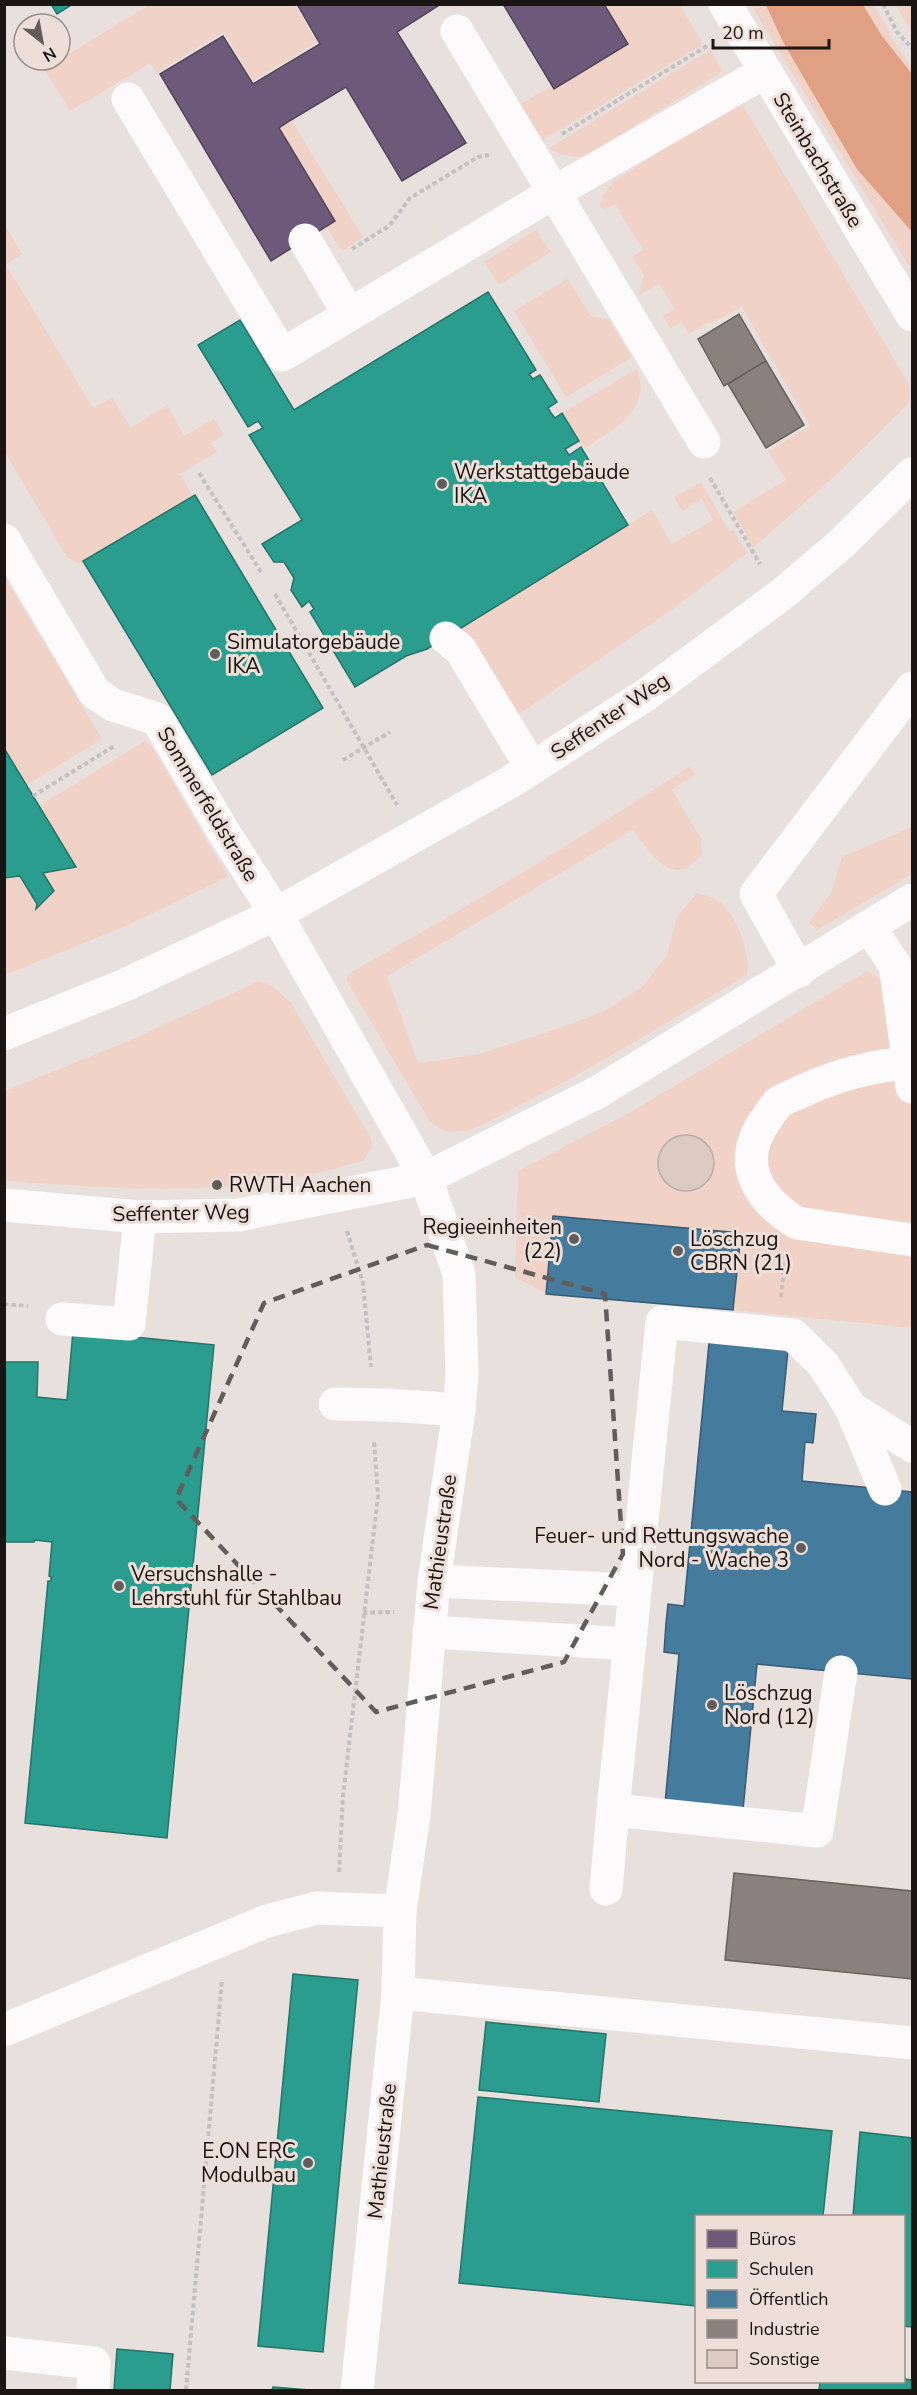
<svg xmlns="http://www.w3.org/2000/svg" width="917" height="2395" font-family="'Nunito Sans',sans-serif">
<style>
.green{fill:#f0d3c6}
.water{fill:#dfa083}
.offices{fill:#6d597a;stroke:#54455b;stroke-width:1.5}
.schools{fill:#2a9d8f;stroke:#25746a;stroke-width:1.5}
.public{fill:#457b9d;stroke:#385c74;stroke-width:1.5}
.industry{fill:#8a817c;stroke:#68615c;stroke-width:1.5}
.building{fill:#dccac3;stroke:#b5aeac;stroke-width:1.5}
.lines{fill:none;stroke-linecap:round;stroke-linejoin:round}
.path{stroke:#c4c1c0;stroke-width:4;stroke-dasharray:4.5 3;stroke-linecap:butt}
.minor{stroke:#fcfafa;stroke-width:33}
.marked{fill:none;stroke:#625c5a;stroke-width:4.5;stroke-dasharray:12 8;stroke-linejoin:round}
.poi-dot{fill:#625c5a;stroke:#eddfd8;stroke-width:2}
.labels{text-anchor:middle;stroke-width:6;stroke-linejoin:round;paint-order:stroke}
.street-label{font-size:21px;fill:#1a1513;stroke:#eddfd8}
.poi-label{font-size:21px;fill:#1a1513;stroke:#eddfd8;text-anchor:start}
</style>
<rect width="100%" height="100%" fill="#e8e0dd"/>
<g class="green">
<polygon points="149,5 295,5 317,42 253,81 224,32 156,73 150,63 70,111 44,69"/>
<polygon points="604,5 680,5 703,44 543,140 520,104 552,86 555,89 628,44"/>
<polygon points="751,5 874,5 895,43 912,68 912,271"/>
<polygon points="895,5 912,5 912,32"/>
<path d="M710,50L723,71L586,156C574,158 559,156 549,148Z"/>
<polygon points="742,104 910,386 910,400 907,405 836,475 754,547 733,512 786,480 768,451 810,426 742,307 712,323 706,323 689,334 681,321 670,329 663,316 675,309 659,284 638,296 644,275 632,257 643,250 615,204 604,210 600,206 603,196 613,182 681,138"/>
<polygon points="291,120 363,237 342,251 326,226 335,220 279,128"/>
<polygon points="4,224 22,254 6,265 93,408 112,397 131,428 167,405 184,436 214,419 224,435 211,443 217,452 180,474 193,497 83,561 86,567 67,557 5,452"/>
<polygon points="536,230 551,252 499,285 484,262"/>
<polygon points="567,279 591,316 609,319 632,357 566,397 514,311"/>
<path d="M637,369C653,410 614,429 585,448L562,413Z"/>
<polygon points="701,482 729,531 733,530 747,553 674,608 515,717 461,628 652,510 672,544 713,520 702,499 682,511 674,497"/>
<polygon points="4,576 102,739 27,785 5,748"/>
<polygon points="145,741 152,747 228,877 121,928 5,975 5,878 20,876 37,904 36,908 54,891 43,873 76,867 39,806"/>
<path d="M690,766L695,774L672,790L701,839L702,854C674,892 651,853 633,830L387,976L418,1063L475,1055L557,1029L605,1011L643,986L667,955L677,917L697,893C703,895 710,896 715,899C735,909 751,954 747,975C671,1020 596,1067 516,1107C498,1116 475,1132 453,1132C443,1132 436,1127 429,1120L347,981V977L353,971C468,907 580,839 690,766Z"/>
<polygon points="912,827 912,874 817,930 809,922 831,893 842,857"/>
<polygon points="867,971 912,997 912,1328 733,1310 740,1233 554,1216 546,1294 515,1277 518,1171 629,1113"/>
<path d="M259,981L272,986L291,1003L370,1137L372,1146L364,1160C243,1200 128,1189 5,1181V1091L131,1040Z"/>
</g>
<polygon class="water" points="766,5 863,5 882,36 912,74 912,232 857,169 783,42"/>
<g class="offices">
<polygon points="297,4 441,4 397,32 466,143 402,181 346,87 291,120 279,128 335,221 271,261 160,74 223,36 253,84 320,44"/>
<polygon points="503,4 604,4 628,44 554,89"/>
</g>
<g class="schools">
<polygon points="51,4 73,4 57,14"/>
<polygon points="488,292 536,370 529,374 533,379 540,375 557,402 548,408 551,413 555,418 562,413 579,441 565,449 569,455 581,447 628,525 427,649 406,656 355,687 310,612 314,609 309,601 302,607 291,590 294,578 284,562 274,562 262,544 302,520 249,435 263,428 258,421 248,427 198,345 240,320 294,410"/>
<polygon points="195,495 323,708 212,775 83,561"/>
<polygon points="4,748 76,867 43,873 54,891 36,909 37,904 20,876 4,878"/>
<polygon points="73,1331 214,1345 167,1838 25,1823 48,1581 51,1581 51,1577 49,1576 52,1542 35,1540 34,1542 4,1542 4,1362 38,1362 37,1397 67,1400"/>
<polygon points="293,1974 358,1980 323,2352 258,2346"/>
<polygon points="486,2022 606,2034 599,2102 479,2090"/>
<polygon points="478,2097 832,2131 823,2216 696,2216 696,2306 459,2283"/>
<polygon points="860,2132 912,2138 912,2327 904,2326 904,2216 853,2216"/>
<polygon points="117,2349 173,2354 170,2390 114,2390"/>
<polygon points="904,2379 912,2380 912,2390 819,2390 820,2382 904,2382"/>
<polygon points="273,2387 309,2390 272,2390"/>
</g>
<g class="public">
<polygon points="553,1216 741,1233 733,1310 546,1294"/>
<polygon points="709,1343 788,1350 782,1411 816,1414 813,1443 805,1442 802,1481 912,1492 912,1679 757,1664 743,1810 665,1803 679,1654 664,1652 666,1623 668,1604 684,1606"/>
</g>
<g class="industry">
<polygon points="739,314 766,361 724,386 698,339"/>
<polygon points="766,361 804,425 766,448 728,384"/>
<polygon points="734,1873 912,1891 912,1979 725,1960"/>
</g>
<circle class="building" cx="686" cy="1163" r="28"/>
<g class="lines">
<g class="path">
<polyline points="883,4 897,32 912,48"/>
<polyline points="562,134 707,46"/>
<polyline points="352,249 389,226 410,198 478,157 489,155"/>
<polyline points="199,473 261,572"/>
<polyline points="710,478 760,564"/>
<polyline points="275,594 397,805"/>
<polyline points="343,760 390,732"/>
<polyline points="33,796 116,745"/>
<polyline points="347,1231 363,1283 371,1367"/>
<polyline points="781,1297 785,1256"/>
<polyline points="4,1304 28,1306"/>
<polyline points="363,1613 394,1612"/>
<polyline points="339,1872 343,1796 378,1496 374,1441"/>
<polyline points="186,2390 222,1980"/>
</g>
<g class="minor">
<polyline points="725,4 912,315"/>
<polyline points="457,31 704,442"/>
<polyline points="128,99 282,355 553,193 765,72"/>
<polyline points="305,240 349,314"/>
<polyline points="4,540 95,693 113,705 157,719 223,831 276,914 426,1178 459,1274 462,1374 459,1410 434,1581 414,1815 400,1911 398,1993 357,2390"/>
<polyline points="446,638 460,649 532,768"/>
<polyline points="869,927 895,965 912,1087"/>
<polyline points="799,971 756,894 912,688"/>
<polyline points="4,1034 125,985 276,914 510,782 647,694 781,595 841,544 912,474"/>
<path d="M912,1063C873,1065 834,1076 798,1093C792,1096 783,1099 778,1103C774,1107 770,1114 767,1118C735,1161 756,1198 797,1223L912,1240"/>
<polyline points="4,1205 140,1217 239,1215 426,1178 598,1092 912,900"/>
<polyline points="62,1319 129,1324 140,1217"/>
<polyline points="335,1404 389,1405 459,1410"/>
<polyline points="851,1408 885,1489"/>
<polyline points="434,1581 635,1590"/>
<polyline points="429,1632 630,1644"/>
<polyline points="841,1672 817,1831 613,1810 662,1322 793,1335 823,1364 851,1408 912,1446"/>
<polyline points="606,1889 613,1810"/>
<polyline points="398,1993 912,2043"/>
<polyline points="4,2030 267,1921 317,1908 400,1911"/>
<polyline points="4,2353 94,2363 93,2390"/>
</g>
</g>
<path class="marked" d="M427,1245L605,1294L623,1554L564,1662L376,1712L176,1499L264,1303Z"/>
<g class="poi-dot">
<circle cx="442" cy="484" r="6"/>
<circle cx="215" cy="654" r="6"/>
<circle cx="217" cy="1185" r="6"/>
<circle cx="574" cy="1239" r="6"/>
<circle cx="678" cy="1251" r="6"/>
<circle cx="801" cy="1548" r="6"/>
<circle cx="119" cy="1586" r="6"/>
<circle cx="712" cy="1705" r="6"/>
<circle cx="308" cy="2163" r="6"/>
</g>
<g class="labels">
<g class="street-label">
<text transform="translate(818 160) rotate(59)" y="7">Steinbachstraße</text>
<text transform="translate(610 716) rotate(-34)" y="7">Seffenter Weg</text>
<text transform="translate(208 804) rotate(59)" y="7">Sommerfeldstraße</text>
<text transform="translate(181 1213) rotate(-1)" y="7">Seffenter Weg</text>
<text transform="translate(440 1542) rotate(-82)" y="7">Mathieustraße</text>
<text transform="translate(382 2151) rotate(-84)" y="7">Mathieustraße</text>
</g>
<g class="poi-label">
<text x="454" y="479">Werkstattgebäude<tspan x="454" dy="24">IKA</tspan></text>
<text x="227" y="649">Simulatorgebäude<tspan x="227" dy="24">IKA</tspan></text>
<text x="229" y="1192">RWTH Aachen</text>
<text x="562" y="1234" text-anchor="end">Regieeinheiten<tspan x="562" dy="24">(22)</tspan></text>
<text x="690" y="1246">Löschzug<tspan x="690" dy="24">CBRN (21)</tspan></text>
<text x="789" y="1543" text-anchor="end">Feuer- und Rettungswache<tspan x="789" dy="24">Nord - Wache 3</tspan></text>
<text x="131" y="1581">Versuchshalle -<tspan x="131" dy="24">Lehrstuhl für Stahlbau</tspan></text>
<text x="724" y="1700">Löschzug<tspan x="724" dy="24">Nord (12)</tspan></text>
<text x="296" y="2158" text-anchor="end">E.ON ERC<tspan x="296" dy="24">Modulbau</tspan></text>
</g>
</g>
<rect width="917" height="2395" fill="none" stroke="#1a1513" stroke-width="12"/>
<rect x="695" y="2215" width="210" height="168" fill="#eddfd8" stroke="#998e89" stroke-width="1.5"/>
<rect x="707" y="2230" width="30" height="18" fill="#6d597a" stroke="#998e89" stroke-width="1.5"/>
<text x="749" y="2245" font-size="18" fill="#1a1513">Büros</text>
<rect x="707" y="2260" width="30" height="18" fill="#2a9d8f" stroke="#998e89" stroke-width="1.5"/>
<text x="749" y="2275" font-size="18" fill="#1a1513">Schulen</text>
<rect x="707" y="2290" width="30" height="18" fill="#457b9d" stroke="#998e89" stroke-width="1.5"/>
<text x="749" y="2305" font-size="18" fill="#1a1513">Öffentlich</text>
<rect x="707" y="2320" width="30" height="18" fill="#8a817c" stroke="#998e89" stroke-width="1.5"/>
<text x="749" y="2335" font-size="18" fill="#1a1513">Industrie</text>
<rect x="707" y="2350" width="30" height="18" fill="#dccac3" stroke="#998e89" stroke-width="1.5"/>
<text x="749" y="2365" font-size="18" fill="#1a1513">Sonstige</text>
<g transform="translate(42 42) rotate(149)"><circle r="28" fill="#eddfd8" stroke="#998e89" stroke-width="1.5"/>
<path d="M0-4.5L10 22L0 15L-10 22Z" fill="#625c5a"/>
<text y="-9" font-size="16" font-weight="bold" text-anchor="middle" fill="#1a1513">N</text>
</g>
<path d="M713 39v9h116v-9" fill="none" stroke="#1a1513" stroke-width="3"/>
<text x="722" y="39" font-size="18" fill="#1a1513" stroke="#eddfd8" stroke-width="4.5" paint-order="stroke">20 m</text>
</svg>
